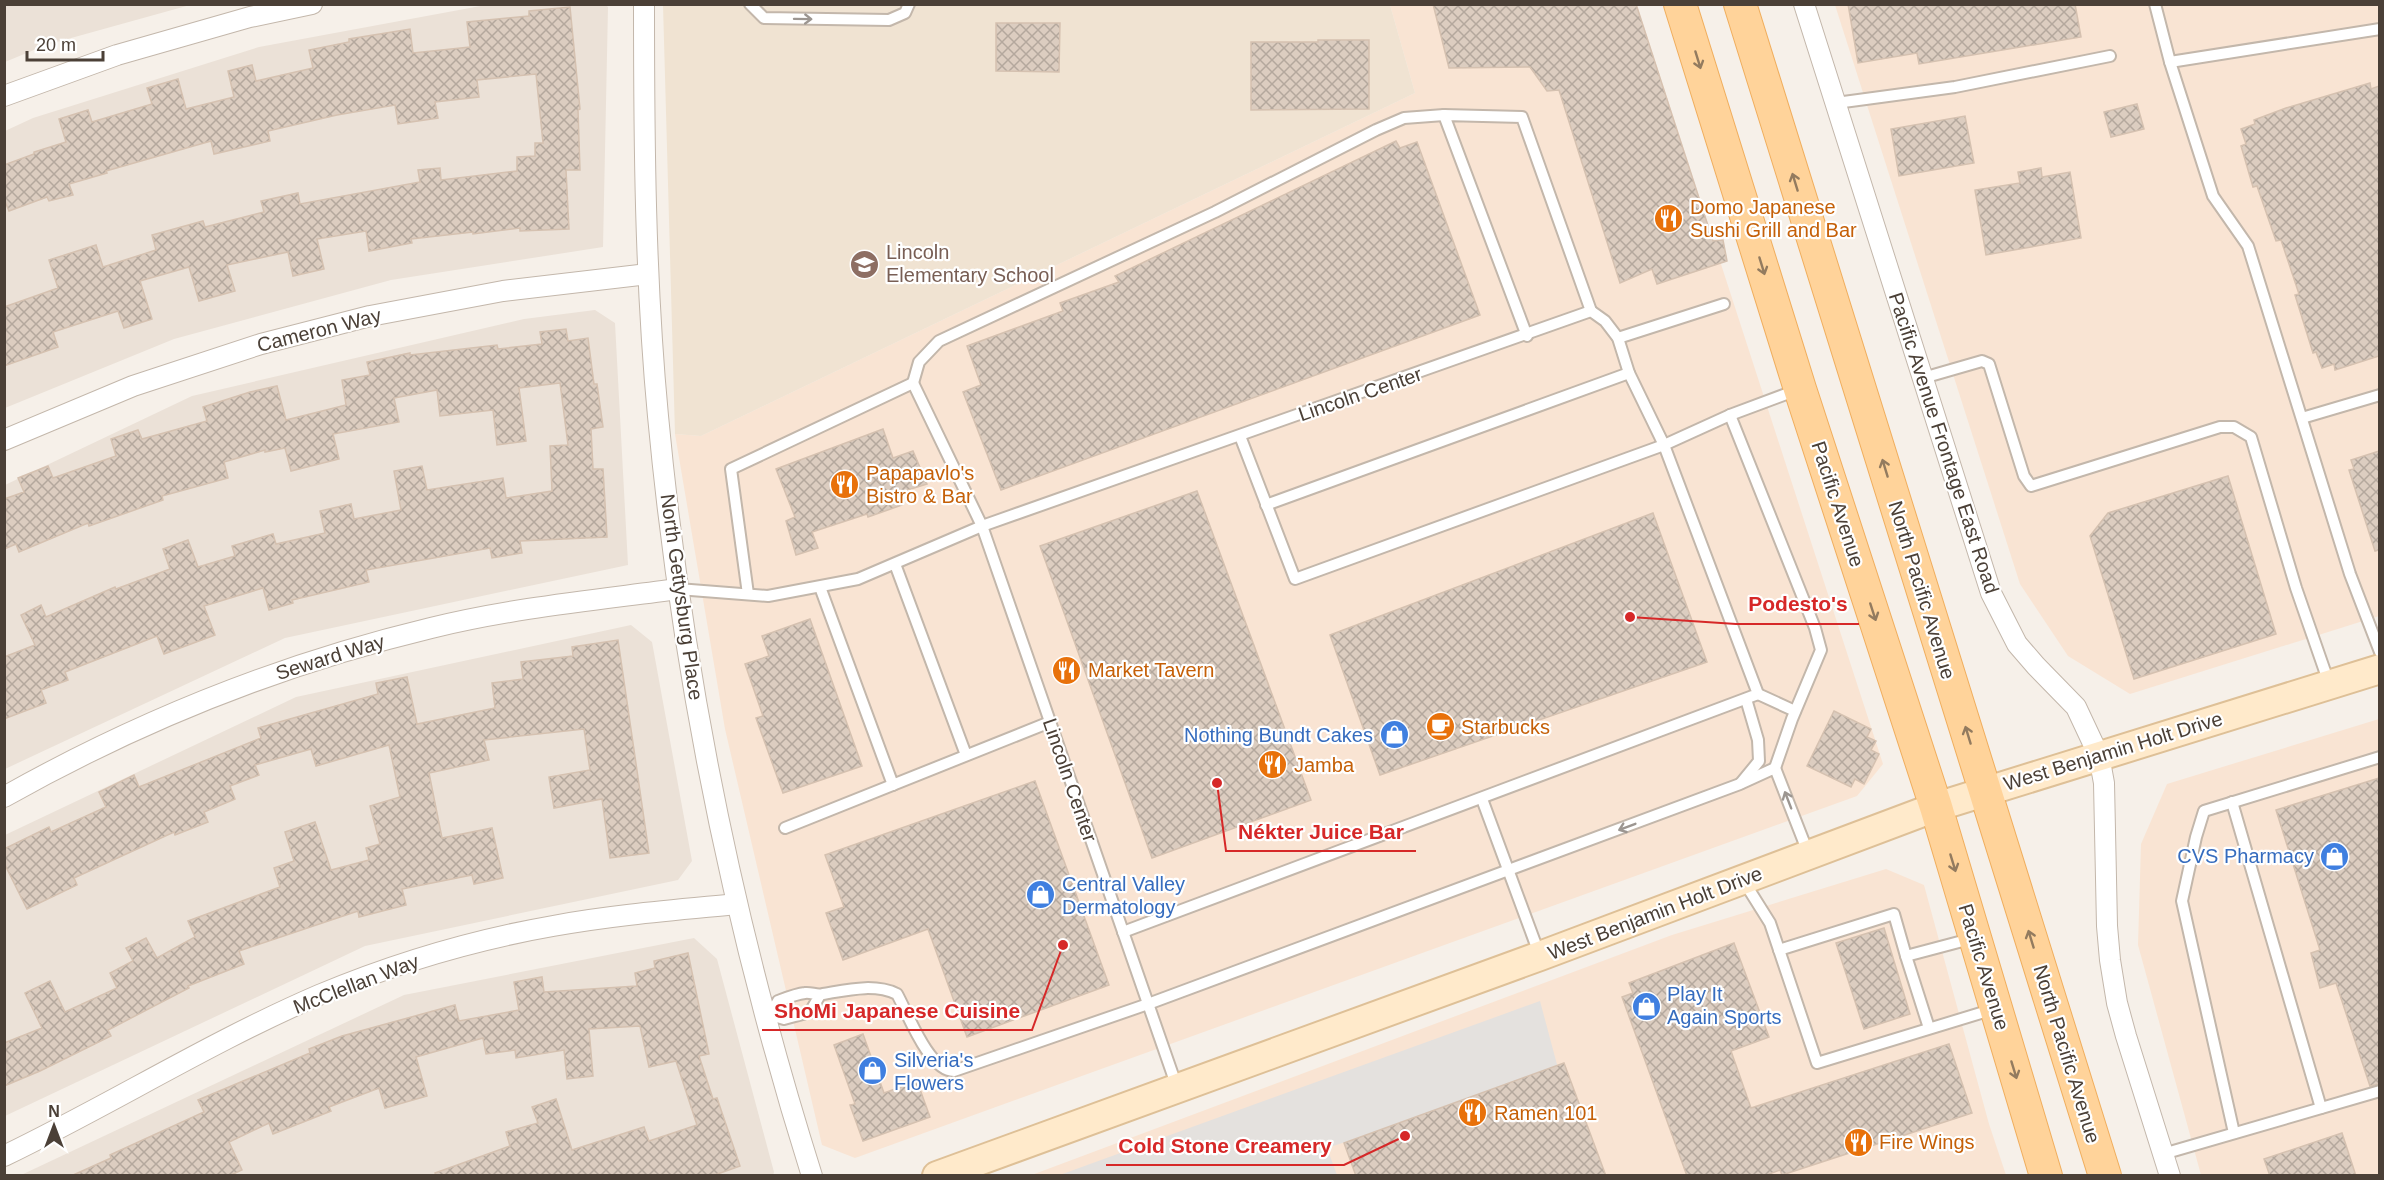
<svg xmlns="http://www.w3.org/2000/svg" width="2384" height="1180" font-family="Arial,sans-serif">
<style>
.residential{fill:#ebe1d7}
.commercial{fill:#f9e4d3}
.education{fill:#f0e3d2}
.parking{fill:#e4e1de}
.building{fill:url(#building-cross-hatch);stroke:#d5c1b0;stroke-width:1.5}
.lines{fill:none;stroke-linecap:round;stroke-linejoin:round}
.service-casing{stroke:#c3b7ab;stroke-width:14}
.minor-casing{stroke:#c3b7ab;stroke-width:22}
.secondary-casing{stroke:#dec097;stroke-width:32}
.primary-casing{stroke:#f0ae5e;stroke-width:34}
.service{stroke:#fff;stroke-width:10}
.minor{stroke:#fff;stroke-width:20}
.secondary{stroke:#ffeacb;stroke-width:28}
.primary{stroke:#ffd39a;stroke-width:32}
.oneway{stroke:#9c9691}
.oneway2{stroke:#937b5f}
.labels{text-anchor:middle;stroke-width:4.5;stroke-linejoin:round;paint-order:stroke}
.food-label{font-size:20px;fill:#c56008;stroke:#fff;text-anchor:start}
.education-label{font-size:20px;fill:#785e54;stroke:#fff;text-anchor:start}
.street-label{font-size:20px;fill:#4b4037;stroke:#fff}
.shop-label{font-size:20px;fill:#366cbe;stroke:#fff;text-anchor:start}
.leader{fill:none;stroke:#d62828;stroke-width:2}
.callout-dot{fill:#d62828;stroke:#fff;stroke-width:2}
.callout-label{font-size:21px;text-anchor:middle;font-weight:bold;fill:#d62828;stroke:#fff;stroke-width:4.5;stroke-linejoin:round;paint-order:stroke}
</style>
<defs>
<pattern id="building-cross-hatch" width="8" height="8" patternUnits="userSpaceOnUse" patternTransform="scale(1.5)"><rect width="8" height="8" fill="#dccdc0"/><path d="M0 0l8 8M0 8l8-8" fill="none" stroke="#b4a89d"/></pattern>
</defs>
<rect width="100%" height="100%" fill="#f6f0e9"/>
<g class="residential">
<polygon points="5,4 190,4 190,5 46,45 5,62"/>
<polygon points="605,4 608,7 603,247 391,280 174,339 5,408 5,131 33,118 259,47 486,5"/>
<polygon points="595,310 615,323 628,565 285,638 5,769 5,485 192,396 524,319"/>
<polygon points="631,625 652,642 692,861 678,880 365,946 5,1116 5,835 296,697"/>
<polygon points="694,938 717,959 774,1172 773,1176 19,1176 404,995"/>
</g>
<g class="commercial">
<polygon points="1390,5 1637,5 1883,764 1857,796 855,1158 822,1145 725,729 675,434 701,436 1415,93"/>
<polygon points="1835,5 2379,5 2379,616 2130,694 2068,656 2020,584"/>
<polygon points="2379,719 2379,1175 2201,1175 2138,945 2141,844 2167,784"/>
<polygon points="1886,869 1924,885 1989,1124 2006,1175 1029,1176 1672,935"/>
</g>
<polygon class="education" points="663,5 1390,5 1415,93 701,436 675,434"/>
<polygon class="parking" points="1540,1001 1559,1072 1327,1148 1337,1175 1057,1176"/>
<g class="building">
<polygon points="1433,4 1636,4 1713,241 1723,240 1727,261 1657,284 1652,269 1620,283 1559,90 1547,91 1530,67 1449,68"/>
<polygon points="1848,4 2075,4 2081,37 1919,64 1917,53 1858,63"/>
<polygon points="570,7 580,109 578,110 580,170 566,170 569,229 520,231 520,228 473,234 473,232 411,239 412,243 369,251 366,231 317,239 324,269 293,276 288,252 227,265 235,291 199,301 189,267 140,281 152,319 124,328 118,311 53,332 58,347 4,366 4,307 58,288 49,260 96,245 103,267 156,250 152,235 203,221 205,227 264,212 261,201 298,193 300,204 420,182 418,170 440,168 441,180 517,171 517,157 535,156 535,143 543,143 536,74 477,80 479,97 435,102 438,118 398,124 395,105 337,115 268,131 270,141 214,154 211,141 106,171 107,173 69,184 73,195 49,201 47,197 9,211 4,199 4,165 34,154 34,152 66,142 59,119 88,110 92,122 152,104 147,88 178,79 186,109 234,97 228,71 252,65 256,81 313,68 309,50 349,42 349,39 410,29 413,53 470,47 467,22 529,16 529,11"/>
<polygon points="996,23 1060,23 1059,72 996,71"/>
<polygon points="1318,40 1369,40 1369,109 1251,110 1251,42 1318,42"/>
<polygon points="2370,83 2371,89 2379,86 2379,356 2335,370 2334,364 2322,368 2316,352 2313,353 2295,295 2299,294 2281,240 2276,241 2257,186 2253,187 2241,146 2246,144 2241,129 2255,124 2254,120 2286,108"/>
<polygon points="2137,104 2144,129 2111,137 2104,112"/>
<polygon points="1965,116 1974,163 1899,176 1891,129"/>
<polygon points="1396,141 1400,148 1417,142 1480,315 1001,490 963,392 981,385 967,346 1063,311 1060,303 1119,282 1115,276"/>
<polygon points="2041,168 2042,177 2070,172 2081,238 1986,255 1975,190 2020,183 2018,172"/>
<polygon points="566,329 568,341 588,338 594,384 597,384 603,427 591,429 593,469 603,469 607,537 520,541 522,553 492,558 490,548 366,570 369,582 292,600 293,603 269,610 263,588 204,606 215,635 164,654 157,636 65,672 68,680 41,690 46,703 4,719 4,657 35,645 21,615 41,605 46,617 115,587 116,589 170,569 163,549 188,540 198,567 235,556 232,546 273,534 276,544 325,533 320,511 351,504 354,519 401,510 394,471 422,466 427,490 503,478 506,498 552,491 550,446 568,445 560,383 519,388 526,441 497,445 493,410 440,416 437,390 394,398 399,422 333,434 339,459 291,471 285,448 265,452 265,450 224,462 228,478 162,496 163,500 89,526 88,523 19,552 16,544 4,549 4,499 24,492 18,478 48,466 53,478 116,456 111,439 138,430 142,439 207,421 203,407 250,392 277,386 286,420 346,405 342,380 370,375 367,362 410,353 410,355 497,345 498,349 542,344 540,332"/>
<polygon points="883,429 893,458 913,451 927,484 901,492 902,505 868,517 867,514 812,532 818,548 796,555 786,521 795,517 776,469"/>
<polygon points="2379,451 2379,550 2375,551 2349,470 2354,469 2351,460"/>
<polygon points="2228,476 2276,634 2134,679 2090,536 2108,513"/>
<polygon points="1197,491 1311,800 1152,858 1040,546"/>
<polygon points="1653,513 1707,662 1380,775 1330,635"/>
<polygon points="810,619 862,766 783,793 756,718 763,716 745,664 769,656 762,636"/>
<polygon points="618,640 649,853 610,858 602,799 554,808 549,777 590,770 584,729 484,740 489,760 429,773 442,838 492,828 503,878 474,884 472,875 402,889 406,905 359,917 358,911 239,951 244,964 188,986 189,988 108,1030 111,1036 40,1071 4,1086 4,1043 42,1028 25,993 50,981 65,1012 117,988 110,973 133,961 126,948 146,938 157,958 195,937 188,921 280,887 274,868 294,861 285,832 315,822 331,870 369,860 366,848 380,844 370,806 400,797 389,745 316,766 311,749 255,765 259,775 230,786 235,799 204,812 208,822 175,835 174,832 74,878 77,885 27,909 4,863 4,849 49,827 51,832 106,807 99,792 134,775 139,787 261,738 258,728 378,694 376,683 407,677 417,724 495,708 492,683 523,679 521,662 573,656 572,647"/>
<polygon points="1834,711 1871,729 1867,737 1876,741 1871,750 1879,754 1864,784 1855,779 1851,787 1807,766"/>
<polygon points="2379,778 2379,1084 2370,1086 2336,983 2320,988 2311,953 2320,950 2276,810"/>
<polygon points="1035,781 1109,985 967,1037 928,929 843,960 826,913 844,907 825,855"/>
<polygon points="1884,928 1910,1014 1864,1029 1836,943"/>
<polygon points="1734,943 1769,1037 1731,1051 1751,1108 1949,1044 1972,1113 1782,1175 1780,1170 1764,1176 1687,1176 1622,997 1633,993 1629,983"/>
<polygon points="688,953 709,1054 699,1056 713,1099 717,1098 740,1166 712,1176 436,1176 435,1173 510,1146 506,1132 538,1123 532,1107 556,1099 572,1150 644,1127 649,1141 697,1125 676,1061 649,1067 640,1026 589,1029 593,1076 567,1079 564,1050 516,1058 515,1050 486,1054 483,1038 416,1057 427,1096 385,1108 379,1088 329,1107 331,1111 273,1134 269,1123 229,1142 242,1170 229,1176 71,1176 111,1158 110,1155 204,1112 198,1100 310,1053 309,1049 342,1036 455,1005 459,1021 519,1010 514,982 542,977 544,992 637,986 635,973 655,968 654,961"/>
<polygon points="863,1034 884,1093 917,1081 930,1117 863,1141 850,1105 855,1104 834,1045"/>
<polygon points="1564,1063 1606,1176 1356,1176 1344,1143"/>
<polygon points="2342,1133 2356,1176 2270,1176 2264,1159"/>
</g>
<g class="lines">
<defs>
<g id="service">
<polyline points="750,4 764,18 889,20 905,13 909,4"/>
<polyline points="2155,4 2170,62 2213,196 2248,246 2350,574 2380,652"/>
<polyline points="2170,62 2380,29"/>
<polyline points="1836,103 1955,87 2110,56"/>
<polyline points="1527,336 1444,115 1522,117 1591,311"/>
<polyline points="1618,338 1724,304"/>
<polyline points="1923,378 1982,361 1989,364 2024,476 2031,486 2220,427 2234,427 2251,437 2296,588 2329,683"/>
<polyline points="913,383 919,362 939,341 1215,212 1376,130 1404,118 1444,115"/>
<polyline points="1730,415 1815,628 1821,650 1792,719 1775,768"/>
<polyline points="2302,418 2380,395"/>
<polyline points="1240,436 1295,579 1664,445 1730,415 1797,390"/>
<polyline points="1266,505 1629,373"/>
<polyline points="895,564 966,755"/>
<polyline points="820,587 893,785"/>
<polyline points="678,589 768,596 858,579 982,526 1591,311 1605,321 1618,338 1629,373 1664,445 1758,694 1123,932"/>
<polyline points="748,594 731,469 913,383 982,526 1177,1087"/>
<polyline points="1758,694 1795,711"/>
<polyline points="1741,783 1759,761 1758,740 1746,699"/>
<polyline points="1482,799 1540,956"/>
<polyline points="2232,802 2321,1108"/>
<polyline points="785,828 1050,722"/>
<polyline points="1743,880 1770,923 1817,1063 1994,1009"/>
<polyline points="1779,950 1894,914 1906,956 1974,938"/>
<polyline points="1906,956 1929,1028"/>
<path d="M820,995L810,1012L784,1019L770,1015L778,1001C786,998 796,994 805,993C811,992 817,996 823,994C847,990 874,983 897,994C908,1014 929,1071 954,1071L1148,1004L1740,784L1775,768L1809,855"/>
<polyline points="2234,1133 2182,901 2196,837 2204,811 2380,757"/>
<polyline points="2163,1154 2380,1091"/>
</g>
<g id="minor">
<path d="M644,4C644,142 645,279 658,416C682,674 734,929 812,1176"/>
<polyline points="1804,4 1991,593 2017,644 2036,666 2076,707 2099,756 2104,783 2107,926 2110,960 2117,1003 2126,1036 2170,1176"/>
<polyline points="4,96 117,55 250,17 312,4"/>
<polyline points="4,440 133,386 261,344 370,316 503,291 648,274"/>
<path d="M4,797C139,721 281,664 431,628C512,608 596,600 678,589"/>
<path d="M4,1156C110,1105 210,1042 319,995C393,964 473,940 553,926C613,915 676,910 737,904"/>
</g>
<polyline id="secondary" points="937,1176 1540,956 1936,807 2380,669"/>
<g id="primary">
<polyline points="1680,4 1800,389 1936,807 2046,1176"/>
<polyline points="1740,4 2105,1176"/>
</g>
</defs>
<use href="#service" class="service-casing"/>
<use href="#minor" class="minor-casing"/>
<use href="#secondary" class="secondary-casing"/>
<use href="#primary" class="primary-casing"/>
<use href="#service" class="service"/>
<use href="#minor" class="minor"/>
<use href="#secondary" class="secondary"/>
<use href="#primary" class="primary"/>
</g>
<defs><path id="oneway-shaft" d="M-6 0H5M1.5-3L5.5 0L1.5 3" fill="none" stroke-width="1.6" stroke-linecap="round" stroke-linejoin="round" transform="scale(1.5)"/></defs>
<g class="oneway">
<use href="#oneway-shaft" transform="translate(803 19) rotate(1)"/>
<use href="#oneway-shaft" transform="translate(1788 800) rotate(-111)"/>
<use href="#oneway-shaft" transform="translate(1627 827) rotate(159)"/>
</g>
<g class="oneway2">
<use href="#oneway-shaft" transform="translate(1698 60) rotate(73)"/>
<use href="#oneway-shaft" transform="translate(1795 182) rotate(-107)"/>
<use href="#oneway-shaft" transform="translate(1762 266) rotate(73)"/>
<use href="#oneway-shaft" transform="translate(1885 468) rotate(-107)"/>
<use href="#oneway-shaft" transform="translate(1873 612) rotate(72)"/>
<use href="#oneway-shaft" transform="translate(1968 735) rotate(-107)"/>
<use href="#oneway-shaft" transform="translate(1953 863) rotate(73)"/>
<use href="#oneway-shaft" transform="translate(2031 939) rotate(-107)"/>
<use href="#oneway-shaft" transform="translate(2014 1070) rotate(73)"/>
</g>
<defs>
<symbol id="restaurant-disc" viewBox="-11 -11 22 22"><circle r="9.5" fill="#e8710a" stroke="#fff"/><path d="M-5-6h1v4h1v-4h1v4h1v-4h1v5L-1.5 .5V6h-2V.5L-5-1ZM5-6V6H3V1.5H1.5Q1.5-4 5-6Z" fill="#fff"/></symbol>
<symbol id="school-disc" viewBox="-11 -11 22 22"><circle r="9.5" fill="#8d6e63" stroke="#fff"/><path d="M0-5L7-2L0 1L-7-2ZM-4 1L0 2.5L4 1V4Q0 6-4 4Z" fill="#fff"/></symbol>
<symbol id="cafe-disc" viewBox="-11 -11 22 22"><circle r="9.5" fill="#e8710a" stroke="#fff"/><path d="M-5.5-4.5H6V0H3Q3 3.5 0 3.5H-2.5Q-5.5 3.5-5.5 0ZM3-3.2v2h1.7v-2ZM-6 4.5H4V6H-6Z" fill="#fff"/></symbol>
<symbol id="shop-disc" viewBox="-11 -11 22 22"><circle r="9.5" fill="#3f7fe0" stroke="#fff"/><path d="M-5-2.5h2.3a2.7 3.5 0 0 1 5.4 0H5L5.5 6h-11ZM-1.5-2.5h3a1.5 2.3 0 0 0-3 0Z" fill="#fff"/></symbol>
</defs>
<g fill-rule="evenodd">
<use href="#restaurant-disc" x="1652" y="202" width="33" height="33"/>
<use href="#school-disc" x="848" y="248" width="33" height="33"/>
<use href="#restaurant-disc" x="828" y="468" width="33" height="33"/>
<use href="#restaurant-disc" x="1050" y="654" width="33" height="33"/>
<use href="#cafe-disc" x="1424" y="710" width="33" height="33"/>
<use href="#shop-disc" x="1378" y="718" width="33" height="33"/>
<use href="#restaurant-disc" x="1256" y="748" width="33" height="33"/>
<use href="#shop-disc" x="2318" y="840" width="33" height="33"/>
<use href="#shop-disc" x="1024" y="878" width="33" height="33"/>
<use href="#shop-disc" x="1630" y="990" width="33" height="33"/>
<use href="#shop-disc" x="856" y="1054" width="33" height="33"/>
<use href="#restaurant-disc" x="1456" y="1096" width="33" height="33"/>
<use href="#restaurant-disc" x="1842" y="1126" width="33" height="33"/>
</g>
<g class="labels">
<g class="food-label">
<text x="1690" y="214">Domo Japanese<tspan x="1690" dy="23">Sushi Grill and Bar</tspan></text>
<text x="866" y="480">Papapavlo's<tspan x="866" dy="23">Bistro &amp; Bar</tspan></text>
<text x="1088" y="677">Market Tavern</text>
<text x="1461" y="734">Starbucks</text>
<text x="1294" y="772">Jamba</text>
<text x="1494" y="1120">Ramen 101</text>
<text x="1879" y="1149">Fire Wings</text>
</g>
<g class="education-label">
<text x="886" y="259">Lincoln<tspan x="886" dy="23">Elementary School</tspan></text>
</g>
<g class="street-label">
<text transform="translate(319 330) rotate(-14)" y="7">Cameron Way</text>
<text transform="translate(1360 394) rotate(-19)" y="7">Lincoln Center</text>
<text transform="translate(1944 443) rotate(72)" y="7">Pacific Avenue Frontage East Road</text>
<text transform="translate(1838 504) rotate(72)" y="7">Pacific Avenue</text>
<text transform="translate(1922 590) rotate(73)" y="7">North Pacific Avenue</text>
<text transform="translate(682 597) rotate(82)" y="7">North Gettysburg Place</text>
<text transform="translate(330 657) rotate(-17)" y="7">Seward Way</text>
<text transform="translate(2113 751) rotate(-17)" y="7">West Benjamin Holt Drive</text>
<text transform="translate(1070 780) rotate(71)" y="7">Lincoln Center</text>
<text transform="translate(1655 913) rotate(-21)" y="7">West Benjamin Holt Drive</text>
<text transform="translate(1984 967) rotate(73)" y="7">Pacific Avenue</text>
<text transform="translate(356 984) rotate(-21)" y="7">McClellan Way</text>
<text transform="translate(2067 1054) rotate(73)" y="7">North Pacific Avenue</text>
</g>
<g class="shop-label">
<text x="1373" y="742" text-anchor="end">Nothing Bundt Cakes</text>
<text x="2314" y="863" text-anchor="end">CVS Pharmacy</text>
<text x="1062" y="891">Central Valley<tspan x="1062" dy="23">Dermatology</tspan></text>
<text x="1667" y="1001">Play It<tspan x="1667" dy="23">Again Sports</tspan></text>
<text x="894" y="1067">Silveria's<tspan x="894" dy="23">Flowers</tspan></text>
</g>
</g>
<path class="leader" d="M1630 617L1736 624H1859M1217 783L1226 851H1416M1063 945L1032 1030H762M1405 1136L1344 1165H1106"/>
<g class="callout-dot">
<circle cx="1630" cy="617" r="6"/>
<circle cx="1217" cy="783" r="6"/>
<circle cx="1063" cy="945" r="6"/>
<circle cx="1405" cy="1136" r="6"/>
</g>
<g class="callout-label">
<text x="1798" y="611">Podesto's</text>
<text x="1321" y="839">Nékter Juice Bar</text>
<text x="897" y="1018">ShoMi Japanese Cuisine</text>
<text x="1225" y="1153">Cold Stone Creamery</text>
</g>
<rect width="2384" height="1180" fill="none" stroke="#4b4037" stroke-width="12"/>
<g transform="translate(54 1126)" stroke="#ffffff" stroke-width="4.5" paint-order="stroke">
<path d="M0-4.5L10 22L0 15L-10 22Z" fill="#4b4037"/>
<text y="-9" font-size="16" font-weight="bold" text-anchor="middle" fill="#4b4037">N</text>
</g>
<path d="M27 51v9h76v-9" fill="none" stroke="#4b4037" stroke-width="3"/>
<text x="36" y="51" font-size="18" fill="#4b4037" stroke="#ffffff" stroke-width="4.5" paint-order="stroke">20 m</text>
</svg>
